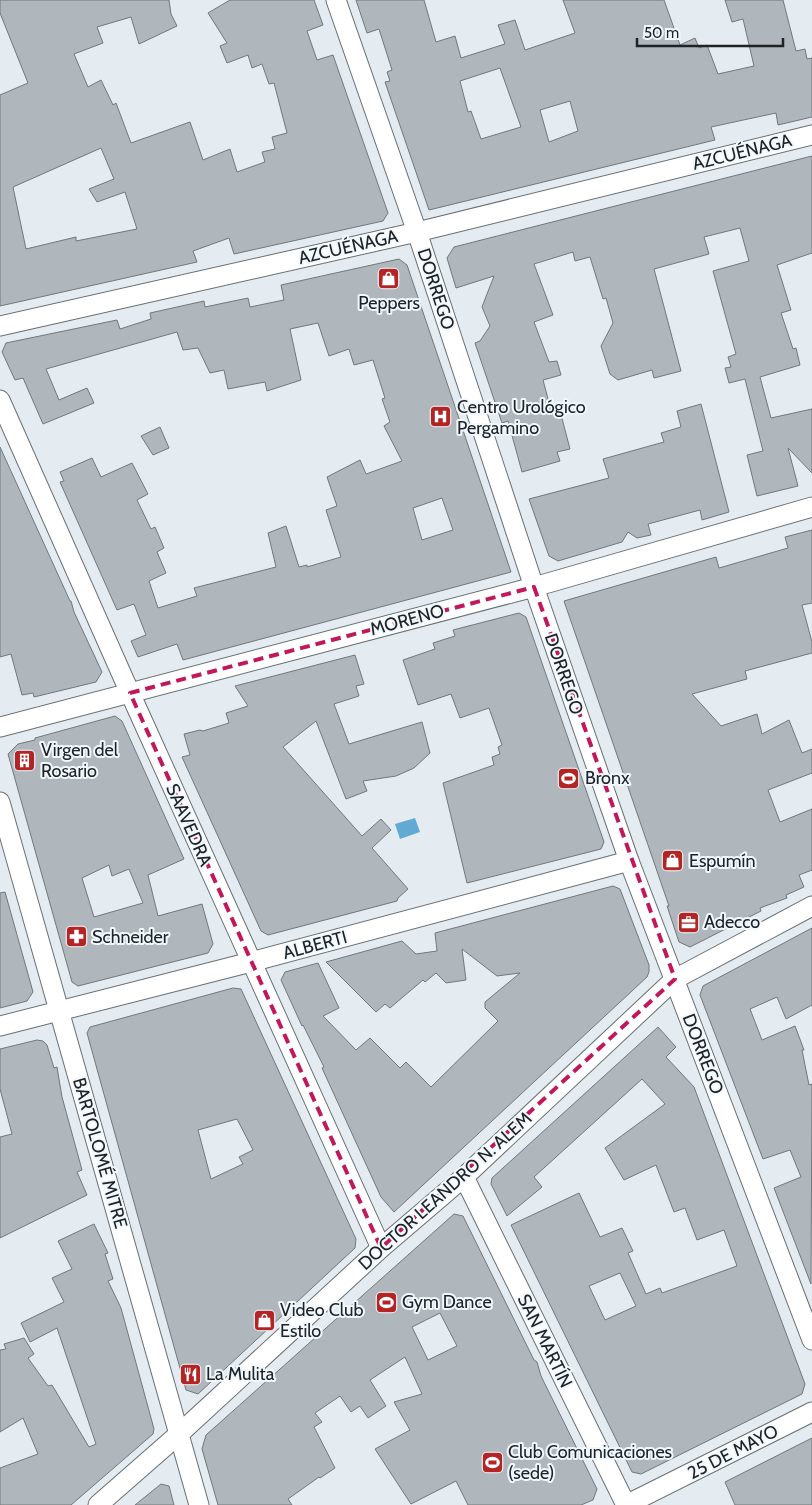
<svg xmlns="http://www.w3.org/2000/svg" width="812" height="1505" font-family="Cabin,sans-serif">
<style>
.water{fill:#62a9d3}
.building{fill:#b0b7bc;stroke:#71787c;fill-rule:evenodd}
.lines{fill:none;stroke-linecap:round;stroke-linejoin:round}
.street-casing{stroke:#686f73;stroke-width:21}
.street{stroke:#fff;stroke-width:19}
.marked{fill:none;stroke:#c2185b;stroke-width:4;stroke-dasharray:10 6;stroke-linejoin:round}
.labels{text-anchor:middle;stroke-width:4;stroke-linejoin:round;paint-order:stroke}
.street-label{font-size:18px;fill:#202325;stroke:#f1f9fe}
.poi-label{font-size:18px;fill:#202325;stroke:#f1f9fe;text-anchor:start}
</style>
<rect width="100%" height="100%" fill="#e4ecf1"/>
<polygon class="water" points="415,818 420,832 400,839 395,824"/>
<g class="building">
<path d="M0,0H169L171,14L177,26L139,44L131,17L97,27L103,43L74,54L88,87L101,80L113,105L116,103L131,143L190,122L203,160L230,149L237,172L265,162L262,152L275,149L272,137L287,133L274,83L269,84L262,64L252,68L248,55L227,63L220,46L227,43L208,13L230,0H314L323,25L307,31L317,60L333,55L388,213L383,221L234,254L229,238L193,251L197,262L0,306V95L28,83L0,13ZM101,148L114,179L89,189L97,202L125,192L137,229L76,241V237L26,249L13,187Z"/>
<path d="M356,0H424L436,42L455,36L461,58L505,44L498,25L515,20L525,50L575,33L563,0H664L680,45L695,38L699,48L707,45L718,74L754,66L743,19L732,22L725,0H783L796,51L805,49L807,59L812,58V117L778,125L776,113L711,127L715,140L429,210L385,82L390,81L387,72L392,70L379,29L367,33ZM500,68L521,127L481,139L471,111L468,112L460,81ZM570,101L578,131L549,142L540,110Z"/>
<polygon points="812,156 812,253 777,265 791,310 781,313 793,349 796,348 800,365 760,377 771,418 812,409 812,473 788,448 798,486 757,496 747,455 763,451 745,379 729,383 725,368 731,367 728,357 736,354 713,271 749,261 740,228 704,237 709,254 654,269 681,371 654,378 652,370 618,380 610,374 601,346 613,323 606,298 603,299 590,257 575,261 573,252 534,264 553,315 534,322 549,362 557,361 561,375 543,380 551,410 559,407 570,449 557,452 560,461 522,472 508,421 502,423 475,343 480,341 490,326 482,307 494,276 456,288 447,258 454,247"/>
<path d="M399,259L407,265L511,572L183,660L177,644L138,657L131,641L146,635L134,604L117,610L60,482L64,481L60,472L92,458L101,477L132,463L148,494L137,500L151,529L155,527L164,548L157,552L166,573L149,581L158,608L197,596L194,588L276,567L268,533L286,526L299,567L307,565V567L341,557L326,510L337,506L327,477L360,460L366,474L402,461L384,426L390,422L382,399L385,398L373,360L354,365L349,349L329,356L318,323L290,329L301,380L267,391L265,382L228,389L224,370L210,373L198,348L183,350L177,332L46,369L59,400L87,388L94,403L43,424L23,378L15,380L2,352L6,343L117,320L120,329L151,319L150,313L204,301L205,307L248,298L250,307L284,300L281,285ZM442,498L453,530L422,540L413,508Z"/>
<polygon points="701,404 729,512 702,520 700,510 648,524 651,535 637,538 628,532 622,542 558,561 549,556 529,499 609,478 603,459 664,442 661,433 681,427 677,411"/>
<polygon points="160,427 169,448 153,455 141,436"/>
<polygon points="0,447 70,601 71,601 74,612 102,672 96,682 34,697 33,693 22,695 11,654 0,657"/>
<polygon points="812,530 812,603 802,605 812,642 812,653 745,671 747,679 692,694 721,726 757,714 762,734 789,720 802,753 812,749 812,773 768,790 780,822 812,809 812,870 799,875 804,887 786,895 787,898 760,908 761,911 690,947 679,942 667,906 669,906 564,601 716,557 719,568 788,548 785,537"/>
<polygon points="519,613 526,617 604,842 601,849 467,883 443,783 494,765 492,757 500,754 498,747 502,745 489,708 460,718 451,694 418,705 403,660 435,649 433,643 455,636 453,630"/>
<polygon points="355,655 364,684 356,686 359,696 334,704 349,744 422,722 430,753 414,768 396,776 363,781 367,791 346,799 316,721 283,747 362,836 381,819 391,830 372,848 408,889 398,898 397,901 268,935 261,931 182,757 190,755 184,734 200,730 203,731 229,723 226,713 248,706 235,686"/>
<path d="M115,716L122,721L184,859L148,875L158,916L202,904L213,944L208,953L78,986L72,982L8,754L18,744L35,740V738ZM109,865L112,876L129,869L143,903L94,917L82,878Z"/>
<polygon points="613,886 620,889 649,965 649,972 647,977 394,1212 381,1197 322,1068 324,1067 303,1025 302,1026 281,980 285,972 318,963 339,1008 323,1016 356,1050 370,1038 400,1068 406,1062 431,1087 498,1021 485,1008 485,1002 520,973 497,976 462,949 466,980 446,983 436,973 425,982 423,980 390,1008 385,1004 376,1012 326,962 402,941 416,954 437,951 435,933"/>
<polygon points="5,892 33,992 27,1001 0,1008 0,893"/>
<polygon points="812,928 812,1005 786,1019 777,997 750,1009 762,1040 795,1026 804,1050 802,1050 809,1085 812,1084 811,1284 774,1188 801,1177 790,1150 763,1159 700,995 703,986"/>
<path d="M233,988L241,989L356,1239L355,1248L198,1394L186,1390L87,1033L90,1027ZM237,1119L253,1150L239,1157L243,1164L211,1179L198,1130Z"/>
<path d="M658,1027L676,1047L666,1057L694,1087L805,1384L802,1394L641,1474L632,1472L511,1225L579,1193L600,1237L622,1228L633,1251L628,1253L646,1294L660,1288L662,1293L737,1266L724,1230L697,1240L685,1208L674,1212L656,1165L624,1180L605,1148L665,1104L642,1079L534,1177L542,1187L507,1216L491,1184L492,1178ZM620,1273L636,1306L605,1320L589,1286Z"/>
<polygon points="37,1040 43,1041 47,1045 54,1068 57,1067 62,1097 82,1170 77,1172 87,1195 0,1238 0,1137 12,1134 0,1089 0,1049"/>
<path d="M454,1214L463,1216L534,1360L537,1362L541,1376L597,1489L593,1500L581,1505H468L456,1481L411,1504L375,1449L410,1430L394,1402L422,1394L405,1357L370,1380L386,1406L368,1418L360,1406L351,1412L340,1396L315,1413L322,1422L314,1427L335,1468L320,1478L319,1477L288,1499L292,1505H218L202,1449L206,1435ZM440,1313L457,1346L428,1360L412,1327Z"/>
<polygon points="94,1224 108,1253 105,1254 113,1279 108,1281 121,1308 154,1429 153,1434 71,1505 0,1505 0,1468 38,1454 23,1418 0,1432 0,1350 6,1349 4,1344 24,1338 34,1354 28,1358 48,1386 52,1385 89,1447 96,1444 57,1328 30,1342 21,1323 64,1302 52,1278 72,1269 58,1241"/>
<polygon points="812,1438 812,1505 735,1505 725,1482"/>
<polygon points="161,1484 169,1486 174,1505 135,1505"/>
</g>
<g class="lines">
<defs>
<g id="street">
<polyline points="336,0 417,232 534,587 629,861 812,1340"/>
<polyline points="0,326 417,232 812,135"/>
<polyline points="0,400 130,693 381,1248"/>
<polyline points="0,727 534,587 812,507"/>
<polyline points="0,802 199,1505"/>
<polyline points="0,1026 251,962 629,861"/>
<polyline points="464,1177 626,1505"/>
<polyline points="98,1505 179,1434 381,1248 464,1177 675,979 812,906"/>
<polyline points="626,1505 812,1412"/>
</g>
</defs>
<use href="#street" class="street-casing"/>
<use href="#street" class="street"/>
</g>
<path class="marked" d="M534,587L675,979L381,1248L130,693Z"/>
<defs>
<symbol id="shop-square" viewBox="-11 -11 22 22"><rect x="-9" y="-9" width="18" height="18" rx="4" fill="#b42424" stroke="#f1f9fe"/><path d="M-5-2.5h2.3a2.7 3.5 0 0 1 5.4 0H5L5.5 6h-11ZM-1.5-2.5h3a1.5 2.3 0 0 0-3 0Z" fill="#fff"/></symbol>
<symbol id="hospital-square" viewBox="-11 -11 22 22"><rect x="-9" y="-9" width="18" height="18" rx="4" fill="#b42424" stroke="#f1f9fe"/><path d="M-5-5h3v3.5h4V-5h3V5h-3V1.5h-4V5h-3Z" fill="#fff"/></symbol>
<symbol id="building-square" viewBox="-11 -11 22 22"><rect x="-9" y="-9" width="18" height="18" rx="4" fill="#b42424" stroke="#f1f9fe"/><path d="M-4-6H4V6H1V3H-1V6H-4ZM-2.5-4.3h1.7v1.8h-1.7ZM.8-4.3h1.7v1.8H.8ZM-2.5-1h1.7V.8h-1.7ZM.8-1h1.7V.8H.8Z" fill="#fff"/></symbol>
<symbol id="stadium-square" viewBox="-11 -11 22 22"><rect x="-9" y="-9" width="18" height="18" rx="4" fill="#b42424" stroke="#f1f9fe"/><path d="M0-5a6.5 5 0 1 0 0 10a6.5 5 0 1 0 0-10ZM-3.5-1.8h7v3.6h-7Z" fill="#fff"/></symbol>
<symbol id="office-square" viewBox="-11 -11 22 22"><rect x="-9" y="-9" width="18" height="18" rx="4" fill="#b42424" stroke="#f1f9fe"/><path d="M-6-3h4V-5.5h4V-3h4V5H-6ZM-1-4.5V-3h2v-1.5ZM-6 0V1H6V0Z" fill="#fff"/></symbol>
<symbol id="pharmacy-square" viewBox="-11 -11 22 22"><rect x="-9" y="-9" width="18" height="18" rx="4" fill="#b42424" stroke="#f1f9fe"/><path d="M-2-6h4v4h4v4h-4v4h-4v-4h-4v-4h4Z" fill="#fff"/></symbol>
<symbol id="restaurant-square" viewBox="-11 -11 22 22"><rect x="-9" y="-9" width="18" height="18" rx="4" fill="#b42424" stroke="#f1f9fe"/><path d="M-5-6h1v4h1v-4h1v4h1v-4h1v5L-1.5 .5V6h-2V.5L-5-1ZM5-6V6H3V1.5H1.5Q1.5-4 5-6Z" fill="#fff"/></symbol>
</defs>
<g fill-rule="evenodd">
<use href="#shop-square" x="376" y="266" width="25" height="25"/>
<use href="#hospital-square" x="428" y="404" width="25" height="25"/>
<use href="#building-square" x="12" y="748" width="25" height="25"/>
<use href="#stadium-square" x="556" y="766" width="25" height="25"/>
<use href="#shop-square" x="660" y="848" width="25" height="25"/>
<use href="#office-square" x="676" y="910" width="25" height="25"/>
<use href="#pharmacy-square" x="64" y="924" width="25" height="25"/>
<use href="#stadium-square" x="374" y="1290" width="25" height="25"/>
<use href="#shop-square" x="252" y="1308" width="25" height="25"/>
<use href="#restaurant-square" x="178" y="1362" width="25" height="25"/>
<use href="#stadium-square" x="480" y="1450" width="25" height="25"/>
</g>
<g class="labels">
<g class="street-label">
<text transform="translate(742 152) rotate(-14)" y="6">AZCUÉNAGA</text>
<text transform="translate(348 247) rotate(-13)" y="6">AZCUÉNAGA</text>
<text transform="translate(436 289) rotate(72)" y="6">DORREGO</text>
<text transform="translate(407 620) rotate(-15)" y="6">MORENO</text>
<text transform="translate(564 674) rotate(71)" y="6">DORREGO</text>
<text transform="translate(189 825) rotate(66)" y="6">SAAVEDRA</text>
<text transform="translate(315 945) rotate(-15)" y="6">ALBERTI</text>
<text transform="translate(703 1054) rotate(69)" y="6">DORREGO</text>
<text transform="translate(100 1153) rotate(74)" y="6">BARTOLOMÉ MITRE</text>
<text transform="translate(445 1191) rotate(-42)" y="6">DOCTOR LEANDRO N. ALEM</text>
<text transform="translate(545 1341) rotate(64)" y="6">SAN MARTÍN</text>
<text transform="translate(733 1452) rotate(-27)" y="6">25 DE MAYO</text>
</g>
<g class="poi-label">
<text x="389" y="309" text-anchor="middle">Peppers</text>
<text x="457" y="413">Centro Urológico<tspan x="457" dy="21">Pergamino</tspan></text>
<text x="41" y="756">Virgen del<tspan x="41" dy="21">Rosario</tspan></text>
<text x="585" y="784">Bronx</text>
<text x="689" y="867">Espumín</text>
<text x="704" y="928">Adecco</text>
<text x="92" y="943">Schneider</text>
<text x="402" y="1308">Gym Dance</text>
<text x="280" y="1316">Video Club<tspan x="280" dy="21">Estilo</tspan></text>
<text x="206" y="1380">La Mulita</text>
<text x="508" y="1458">Club Comunicaciones<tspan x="508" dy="21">(sede)</tspan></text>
</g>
</g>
<path d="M637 38v8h146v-8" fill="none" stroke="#202325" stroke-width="2.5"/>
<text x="644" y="38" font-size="15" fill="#202325" stroke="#f1f9fe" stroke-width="4" paint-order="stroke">50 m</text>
</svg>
